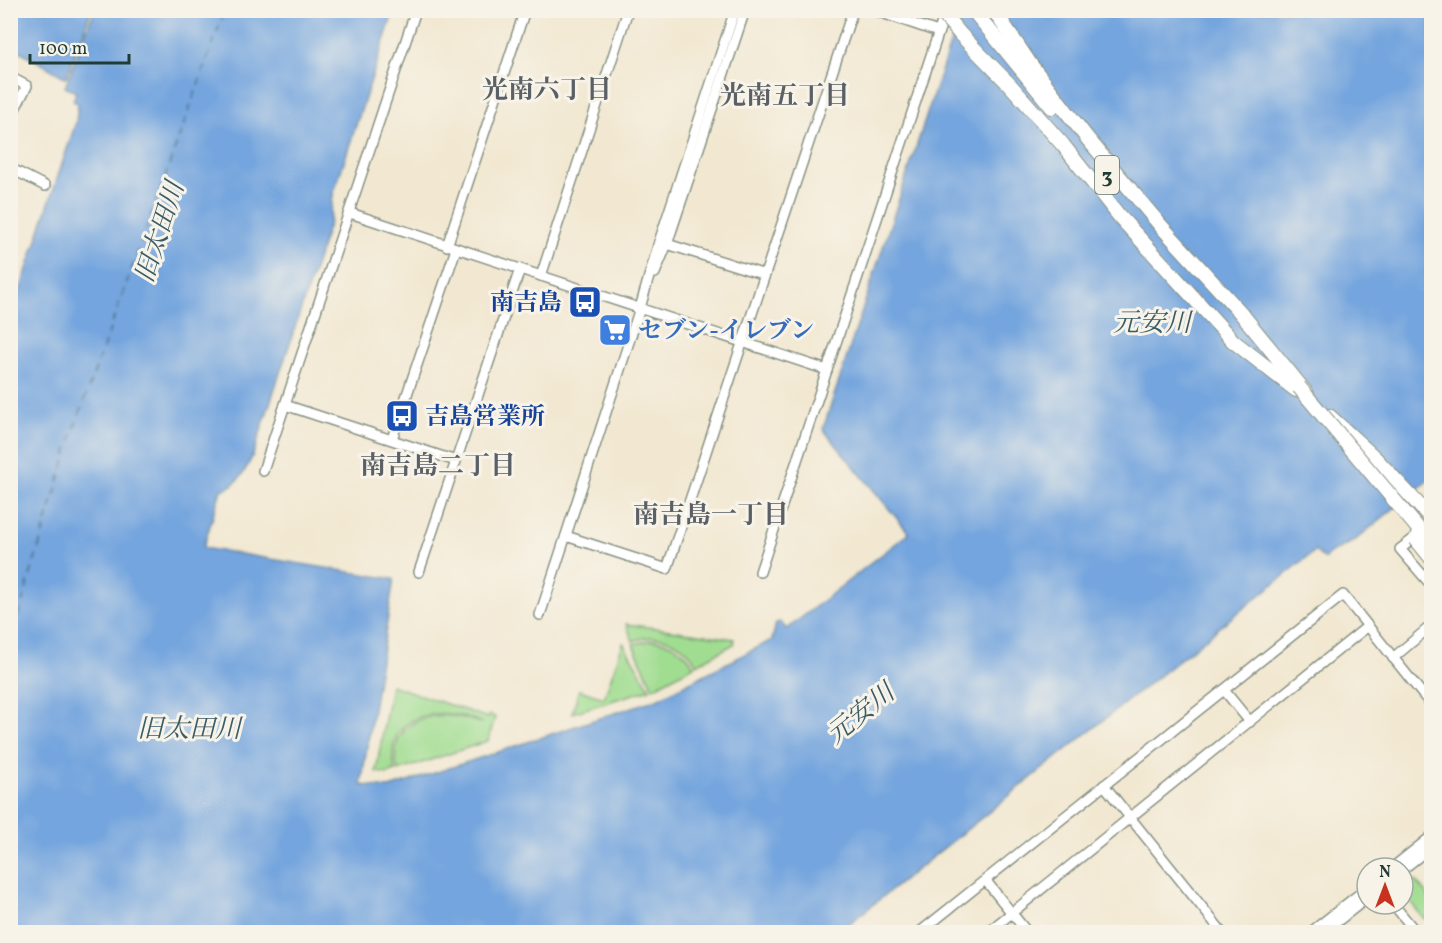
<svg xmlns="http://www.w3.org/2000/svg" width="1442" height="943" font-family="Vollkorn,'Noto Serif JP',serif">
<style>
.green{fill:#a0dd91;stroke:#608d62;stroke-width:1.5}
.water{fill:#74a5de;stroke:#4a7189;stroke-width:1.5}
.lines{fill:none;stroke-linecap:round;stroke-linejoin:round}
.ferry{stroke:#395c67;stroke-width:1.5;stroke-dasharray:8 6;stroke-linecap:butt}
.minor-casing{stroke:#889283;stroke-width:12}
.highway-casing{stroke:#889283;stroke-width:16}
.minor{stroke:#fff;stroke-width:9}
.highway{stroke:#fff;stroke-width:14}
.highway-bridge-casing{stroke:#889283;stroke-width:16;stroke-linecap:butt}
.highway-bridge{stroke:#fff;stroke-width:14}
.labels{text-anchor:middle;stroke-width:6;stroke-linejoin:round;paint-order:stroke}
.shield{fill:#f7f3e8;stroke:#60746a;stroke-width:1.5}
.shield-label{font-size:22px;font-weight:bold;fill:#1f3d34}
.transit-label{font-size:24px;font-weight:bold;fill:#164399;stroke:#f7f3e8;text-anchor:end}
.shop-label{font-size:24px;font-weight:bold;fill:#366cbe;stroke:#f7f3e8;text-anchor:start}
.neighbourhood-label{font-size:26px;font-weight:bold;fill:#5a6065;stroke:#f7f3e8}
.water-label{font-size:26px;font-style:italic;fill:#395c67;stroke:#f7f3e8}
</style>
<rect width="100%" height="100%" fill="#f7f3e8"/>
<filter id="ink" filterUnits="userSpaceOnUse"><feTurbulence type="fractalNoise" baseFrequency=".0167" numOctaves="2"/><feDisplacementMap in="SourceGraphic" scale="12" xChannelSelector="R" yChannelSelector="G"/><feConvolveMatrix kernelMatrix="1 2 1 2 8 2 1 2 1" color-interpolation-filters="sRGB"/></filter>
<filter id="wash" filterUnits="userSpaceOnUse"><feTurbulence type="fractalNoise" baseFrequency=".008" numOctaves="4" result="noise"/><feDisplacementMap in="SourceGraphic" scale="24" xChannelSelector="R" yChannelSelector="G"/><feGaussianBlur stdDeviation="1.35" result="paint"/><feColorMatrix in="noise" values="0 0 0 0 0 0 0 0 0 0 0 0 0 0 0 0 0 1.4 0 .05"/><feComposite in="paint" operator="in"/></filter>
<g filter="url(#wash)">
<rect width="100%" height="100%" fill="#f2e8d2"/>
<g class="green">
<path d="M626,624L734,639V644L697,664C683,640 659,632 633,641Z"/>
<path d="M652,640C671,641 685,650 694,666L653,688L633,644Z"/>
<polygon points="623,643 650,689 572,713 579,690 604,698"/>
<path d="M391,685L488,718L489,715L495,717L488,741L398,771C387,733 416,712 451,716C462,717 472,721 482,723C442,703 381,713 395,771L388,774L376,772Z"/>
<polygon points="1415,880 1431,900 1431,913 1424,919 1403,893 1403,889"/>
</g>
<g class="water">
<polygon points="11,10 91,11 66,78 11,46"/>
<path d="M94,11H394L333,195L330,221L253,455C246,470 238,486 221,490L203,548L394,579L361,785L389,788L657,699L772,640L776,623L780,622L787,629L909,533L823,429L961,11H1431V478L1354,541L1331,553L1324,559L1315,551L845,927L836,932H11V317L76,122L78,103L73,101L76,92L65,87Z"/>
</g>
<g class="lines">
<polyline class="ferry" points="10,643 76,423 225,10"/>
</g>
</g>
<g filter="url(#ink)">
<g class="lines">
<defs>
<g id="minor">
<polyline points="873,10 938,32"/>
<polyline points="929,10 930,12"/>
<polyline points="10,77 27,86 10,118"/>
<polyline points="10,168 45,186"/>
<polyline points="350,213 827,370 945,13"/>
<polyline points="667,244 765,275"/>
<polyline points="447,246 525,10"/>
<polyline points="655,273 667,244 745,10"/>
<polyline points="541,276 628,10"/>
<polyline points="285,405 456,461"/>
<polyline points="392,439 456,249"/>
<polyline points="263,471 416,10"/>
<polyline points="1432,525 1400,549 1432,586"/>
<polyline points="566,536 667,569 853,10"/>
<polyline points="419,572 520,269"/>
<polyline points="760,572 827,370"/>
<polyline points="540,615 640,308 659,242 735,10"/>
<polyline points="1393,658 1432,625"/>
<polyline points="1224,690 1250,722"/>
<polyline points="1104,785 1222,932"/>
<polyline points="1392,868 1432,836"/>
<polyline points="1403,869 1432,846"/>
<polyline points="986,881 1027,932"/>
<polyline points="1393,904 1416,932"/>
<polyline points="920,932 1343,595 1432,706"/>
<polyline points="988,932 1368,626"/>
<polyline points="1311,932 1367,888"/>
<polyline points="1324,932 1367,898"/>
</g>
<g id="highway">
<polyline points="973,10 1052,107"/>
<polyline points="994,10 1030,64 1087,138 1161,226 1240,312 1307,394"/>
<polyline points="961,35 1011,86 1063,145 1120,217 1233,341 1296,390"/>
<polyline points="1329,416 1376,459 1432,519"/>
</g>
</defs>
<use href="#minor" class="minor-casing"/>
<use href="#highway" class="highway-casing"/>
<use href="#minor" class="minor"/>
<use href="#highway" class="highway"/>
<defs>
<g id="highway-bridge">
<polyline points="940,10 961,35"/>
<polyline points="1299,387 1432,545"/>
<polyline points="1416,539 1432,559"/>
</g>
</defs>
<use href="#highway-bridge" class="highway-bridge-casing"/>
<use href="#highway-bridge" class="highway-bridge"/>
</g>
</g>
<defs>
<symbol id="bus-square" viewBox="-11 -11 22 22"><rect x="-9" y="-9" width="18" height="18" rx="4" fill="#1a4fb4" stroke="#f7f3e8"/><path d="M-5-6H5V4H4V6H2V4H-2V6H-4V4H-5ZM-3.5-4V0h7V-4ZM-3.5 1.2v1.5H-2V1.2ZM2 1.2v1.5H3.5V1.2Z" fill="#fff"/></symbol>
<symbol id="supermarket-square" viewBox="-11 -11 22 22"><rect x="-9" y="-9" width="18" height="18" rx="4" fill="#3f7fe0" stroke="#f7f3e8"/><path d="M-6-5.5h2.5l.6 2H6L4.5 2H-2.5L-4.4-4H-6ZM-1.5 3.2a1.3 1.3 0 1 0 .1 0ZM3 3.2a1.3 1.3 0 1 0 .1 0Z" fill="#fff"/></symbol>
</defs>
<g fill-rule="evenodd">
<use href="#bus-square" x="566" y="283" width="38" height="38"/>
<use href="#supermarket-square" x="596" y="311" width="38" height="38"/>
<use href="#bus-square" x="383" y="397" width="38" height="38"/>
</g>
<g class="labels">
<rect class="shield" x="1095" y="156" width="24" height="38" rx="4.5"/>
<g class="shield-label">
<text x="1107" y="183">3</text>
</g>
<g class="transit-label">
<text x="562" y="310">南吉島</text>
<text x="425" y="424" text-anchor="start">吉島営業所</text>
</g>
<g class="shop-label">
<text x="638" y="338">セブン-イレブン</text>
</g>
<g class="neighbourhood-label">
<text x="547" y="98">光南六丁目</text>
<text x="785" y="104">光南五丁目</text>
<text x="438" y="474">南吉島二丁目</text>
<text x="711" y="523">南吉島一丁目</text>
</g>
<g class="water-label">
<text transform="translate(159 232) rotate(-72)" y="9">旧太田川</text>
<text x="1152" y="331">元安川</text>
<text transform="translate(860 713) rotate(-39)" y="9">元安川</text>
<text x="189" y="737">旧太田川</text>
</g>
</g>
<rect width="1442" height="943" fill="none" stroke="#f7f3e8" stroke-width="36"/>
<g transform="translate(1385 886)"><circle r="28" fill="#f7f3e8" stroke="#a1aaa0" stroke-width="1.5"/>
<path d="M0-4.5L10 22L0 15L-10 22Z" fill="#c8321e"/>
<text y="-9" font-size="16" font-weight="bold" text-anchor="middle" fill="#1f3d34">N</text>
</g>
<path d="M30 54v9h99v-9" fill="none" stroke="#1f3d34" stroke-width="3"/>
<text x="39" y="54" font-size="18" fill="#1f3d34" stroke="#f7f3e8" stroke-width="4.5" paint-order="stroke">100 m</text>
</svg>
